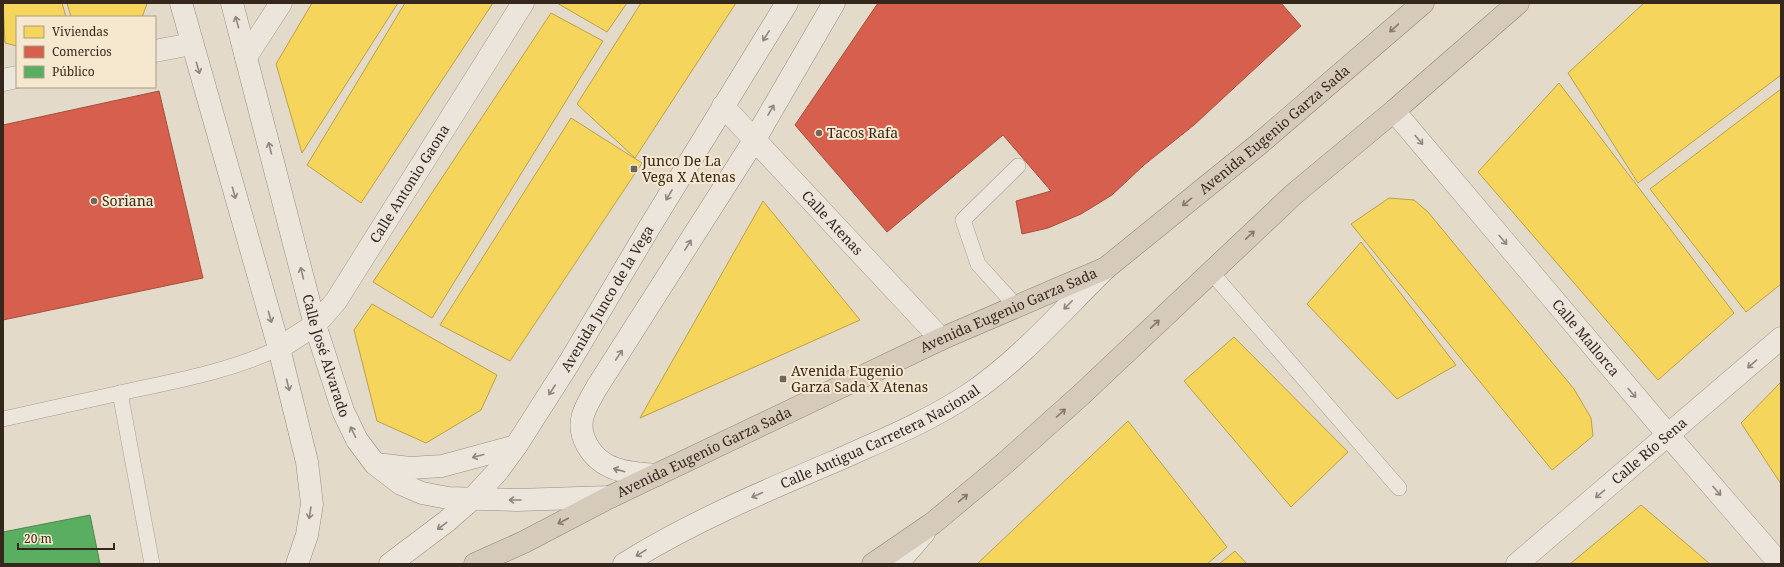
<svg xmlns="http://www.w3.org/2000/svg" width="1784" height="567" font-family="'Noto Serif',serif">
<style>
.homes{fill:#f6d55c;stroke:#bca149}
.shops{fill:#d6604d;stroke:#a64f3e}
.public{fill:#5aae61;stroke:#4f864c}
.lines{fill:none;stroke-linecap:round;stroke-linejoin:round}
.lane-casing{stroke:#a89f93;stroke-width:16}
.street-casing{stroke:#a89f93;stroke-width:23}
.secondary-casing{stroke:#978e83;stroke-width:23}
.highway-casing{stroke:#8d8479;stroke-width:23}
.lane{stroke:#ebe5db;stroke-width:15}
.street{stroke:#ebe5db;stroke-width:22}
.secondary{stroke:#ebe5db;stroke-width:22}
.highway{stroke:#d6caba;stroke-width:22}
.oneway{stroke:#90867c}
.oneway2{stroke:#86786b}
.poi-dot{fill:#736659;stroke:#f6e8ce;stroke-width:1.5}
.labels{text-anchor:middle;stroke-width:4;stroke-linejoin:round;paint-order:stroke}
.street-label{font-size:14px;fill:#36271c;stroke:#f6e8ce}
.poi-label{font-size:14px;fill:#36271c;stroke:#f6e8ce;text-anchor:start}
</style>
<rect width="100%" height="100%" fill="#e3dac9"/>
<g class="homes">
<polygon points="3,3 62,3 66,17 17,17 17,46 5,43"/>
<polygon points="67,3 146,3 147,4 142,17 71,17"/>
<polygon points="312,3 398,3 302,153 276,64"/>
<polygon points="405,3 493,3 361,203 307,165"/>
<polygon points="557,3 627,3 607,32"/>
<polygon points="641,3 736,3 635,158 577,104"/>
<polygon points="1644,3 1781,3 1781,75 1638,183 1568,73"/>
<polygon points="551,13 603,41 432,318 373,282"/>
<polygon points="1559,83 1734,313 1658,380 1478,172"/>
<polygon points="1781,89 1781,284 1746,312 1650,189"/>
<polygon points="571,118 642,163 510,361 440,325"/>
<polygon points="1389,198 1414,200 1428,212 1574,389 1591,418 1593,436 1552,470 1351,224"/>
<polygon points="763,201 860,320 640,418"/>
<polygon points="1361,242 1456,365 1397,399 1307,304"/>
<polygon points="372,304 497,375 481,410 426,443 377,421 354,330"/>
<polygon points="1234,337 1348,452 1291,507 1184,381"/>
<polygon points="1781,382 1781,484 1741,423"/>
<polygon points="1128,421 1227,547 1207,564 977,564"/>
<polygon points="1641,505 1710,564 1570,564"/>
<polygon points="1235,551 1247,564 1219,564"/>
</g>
<g class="shops">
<polygon points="878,3 1281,3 1301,26 1194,125 1144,165 1112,195 1081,214 1048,228 1022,234 1016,201 1051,191 1003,135 887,232 795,125"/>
<polygon points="159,91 203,278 3,320 3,125"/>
</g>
<polygon class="public" points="90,515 100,564 3,564 3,532"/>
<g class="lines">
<defs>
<g id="lane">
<polyline points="1211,272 1399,488"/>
<polyline points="1016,306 978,264 963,220 1018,166"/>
<path d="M120,393C174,381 229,372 279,348"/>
<polyline points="3,419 120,393 152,564"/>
</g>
<g id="street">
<polyline points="155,51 191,44"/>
<polyline points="246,57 281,3"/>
<polyline points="3,80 17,77"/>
<path id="s1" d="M723,106L941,339"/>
<path id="s2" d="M1394,111L1669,436L1780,564"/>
<path id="s3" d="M279,348L315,325L336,301L523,3"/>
<path id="s4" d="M1517,564L1781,338"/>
</g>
<g id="secondary">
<polyline points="181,3 279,348 307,462 312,504 307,535 297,564"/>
<path id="s5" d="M232,3L315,325L343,411L357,440L375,464L401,484L422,493L448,498L517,500L610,497"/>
<polyline points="376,464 410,468 442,466 516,446"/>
<path d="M657,475C629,473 602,472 587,445C582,436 580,425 583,415C586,405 592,396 597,387L755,139L834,3"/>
<path id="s6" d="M390,564L447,521L472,499L497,472L516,446L569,363L649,228L787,3"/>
<path id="s7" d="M624,564C691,522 765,491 838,460C882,440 927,422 968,395C1019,361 1061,312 1105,269"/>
<polyline points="897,564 924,533"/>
</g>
<g id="highway">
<path id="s8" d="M475,564L524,542L610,497L941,339L1106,268L1259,144L1423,3"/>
<polyline points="873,564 933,523 1005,463 1082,394 1294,194 1394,111 1518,3"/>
</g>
</defs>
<use href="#lane" class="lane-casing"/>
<use href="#street" class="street-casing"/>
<use href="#secondary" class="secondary-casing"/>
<use href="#highway" class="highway-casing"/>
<use href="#lane" class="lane"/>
<use href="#street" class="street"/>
<use href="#secondary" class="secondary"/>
<use href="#highway" class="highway"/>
</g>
<defs><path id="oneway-shaft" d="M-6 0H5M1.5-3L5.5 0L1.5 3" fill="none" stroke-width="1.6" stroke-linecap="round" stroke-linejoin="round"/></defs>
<g class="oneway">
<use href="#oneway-shaft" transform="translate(237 22) rotate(-105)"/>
<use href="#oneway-shaft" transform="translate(766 36) rotate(122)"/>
<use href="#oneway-shaft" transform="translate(198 68) rotate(74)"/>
<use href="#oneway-shaft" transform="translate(771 110) rotate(-60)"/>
<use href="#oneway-shaft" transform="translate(1419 140) rotate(50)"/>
<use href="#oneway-shaft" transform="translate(270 148) rotate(-104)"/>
<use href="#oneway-shaft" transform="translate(234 193) rotate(74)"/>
<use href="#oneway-shaft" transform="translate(669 195) rotate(121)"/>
<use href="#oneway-shaft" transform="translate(1503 240) rotate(50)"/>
<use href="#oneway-shaft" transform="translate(688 245) rotate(-58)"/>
<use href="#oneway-shaft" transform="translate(302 273) rotate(-104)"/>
<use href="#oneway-shaft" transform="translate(1068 305) rotate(135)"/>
<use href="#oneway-shaft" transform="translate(270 317) rotate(74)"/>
<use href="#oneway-shaft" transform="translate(619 355) rotate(-56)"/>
<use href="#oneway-shaft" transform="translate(1752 364) rotate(139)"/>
<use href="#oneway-shaft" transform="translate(288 385) rotate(76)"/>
<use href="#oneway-shaft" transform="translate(552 390) rotate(123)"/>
<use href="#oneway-shaft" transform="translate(1632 393) rotate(50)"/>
<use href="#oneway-shaft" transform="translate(353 432) rotate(-116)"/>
<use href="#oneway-shaft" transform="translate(478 456) rotate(165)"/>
<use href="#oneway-shaft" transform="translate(619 470) rotate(-164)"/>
<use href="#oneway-shaft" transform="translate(1717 491) rotate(49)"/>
<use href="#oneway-shaft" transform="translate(1600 494) rotate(140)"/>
<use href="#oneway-shaft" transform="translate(757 495) rotate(156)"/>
<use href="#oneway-shaft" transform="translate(515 500) rotate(180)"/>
<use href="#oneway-shaft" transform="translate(310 513) rotate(99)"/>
<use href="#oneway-shaft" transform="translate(442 526) rotate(143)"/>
<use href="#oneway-shaft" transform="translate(641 553) rotate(148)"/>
</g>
<g class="oneway2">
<use href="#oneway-shaft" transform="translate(1394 28) rotate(139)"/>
<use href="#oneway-shaft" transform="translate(1187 202) rotate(141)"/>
<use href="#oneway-shaft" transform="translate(1250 235) rotate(-43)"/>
<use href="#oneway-shaft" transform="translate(1155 324) rotate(-43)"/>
<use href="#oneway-shaft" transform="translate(1061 413) rotate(-42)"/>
<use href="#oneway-shaft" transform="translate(963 498) rotate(-40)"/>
<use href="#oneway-shaft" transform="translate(563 521) rotate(152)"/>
</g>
<g class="poi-dot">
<circle cx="819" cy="133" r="4"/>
<rect x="630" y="165" width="8" height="8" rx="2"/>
<circle cx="94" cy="201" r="4"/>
<rect x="779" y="375" width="8" height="8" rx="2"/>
</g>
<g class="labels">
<g class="street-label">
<text dy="5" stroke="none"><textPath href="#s8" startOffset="915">Avenida Eugenio Garza Sada</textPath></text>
<text dy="5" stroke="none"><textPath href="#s3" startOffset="213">Calle Antonio Gaona</textPath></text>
<text dy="5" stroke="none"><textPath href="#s1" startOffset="160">Calle Atenas</textPath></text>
<text dy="5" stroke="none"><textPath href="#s6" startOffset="347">Avenida Junco de la Vega</textPath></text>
<text dy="5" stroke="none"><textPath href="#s8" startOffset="591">Avenida Eugenio Garza Sada</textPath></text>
<text dy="5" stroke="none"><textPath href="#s2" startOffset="297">Calle Mallorca</textPath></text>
<text dy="5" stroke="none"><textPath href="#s5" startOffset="365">Calle José Alvarado</textPath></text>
<text dy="5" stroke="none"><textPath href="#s7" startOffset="286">Calle Antigua Carretera Nacional</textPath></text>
<text dy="5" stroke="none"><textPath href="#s8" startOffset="255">Avenida Eugenio Garza Sada</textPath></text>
<text dy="5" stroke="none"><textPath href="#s4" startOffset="174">Calle Río Sena</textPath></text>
</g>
<g class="poi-label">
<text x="827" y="138">Tacos Rafa</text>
<text x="642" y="166">Junco De La<tspan x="642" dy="16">Vega X Atenas</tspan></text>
<text x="102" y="206">Soriana</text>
<text x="791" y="376">Avenida Eugenio<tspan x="791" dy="16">Garza Sada X Atenas</tspan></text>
</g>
</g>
<rect width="1784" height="567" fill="none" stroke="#36271c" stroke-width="8"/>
<rect x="16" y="16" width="140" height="72" fill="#f6e8ce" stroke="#a99b87"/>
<rect x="24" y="26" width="20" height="12" fill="#f6d55c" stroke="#a99b87"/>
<text x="52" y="36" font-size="12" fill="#36271c">Viviendas</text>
<rect x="24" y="46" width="20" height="12" fill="#d6604d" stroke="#a99b87"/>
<text x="52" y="56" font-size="12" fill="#36271c">Comercios</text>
<rect x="24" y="66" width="20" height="12" fill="#5aae61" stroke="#a99b87"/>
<text x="52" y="76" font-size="12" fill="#36271c">Público</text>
<path d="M18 543v6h96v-6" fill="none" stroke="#36271c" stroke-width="2"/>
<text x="24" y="543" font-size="12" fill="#36271c" stroke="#f6e8ce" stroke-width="3" paint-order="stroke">20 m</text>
</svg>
